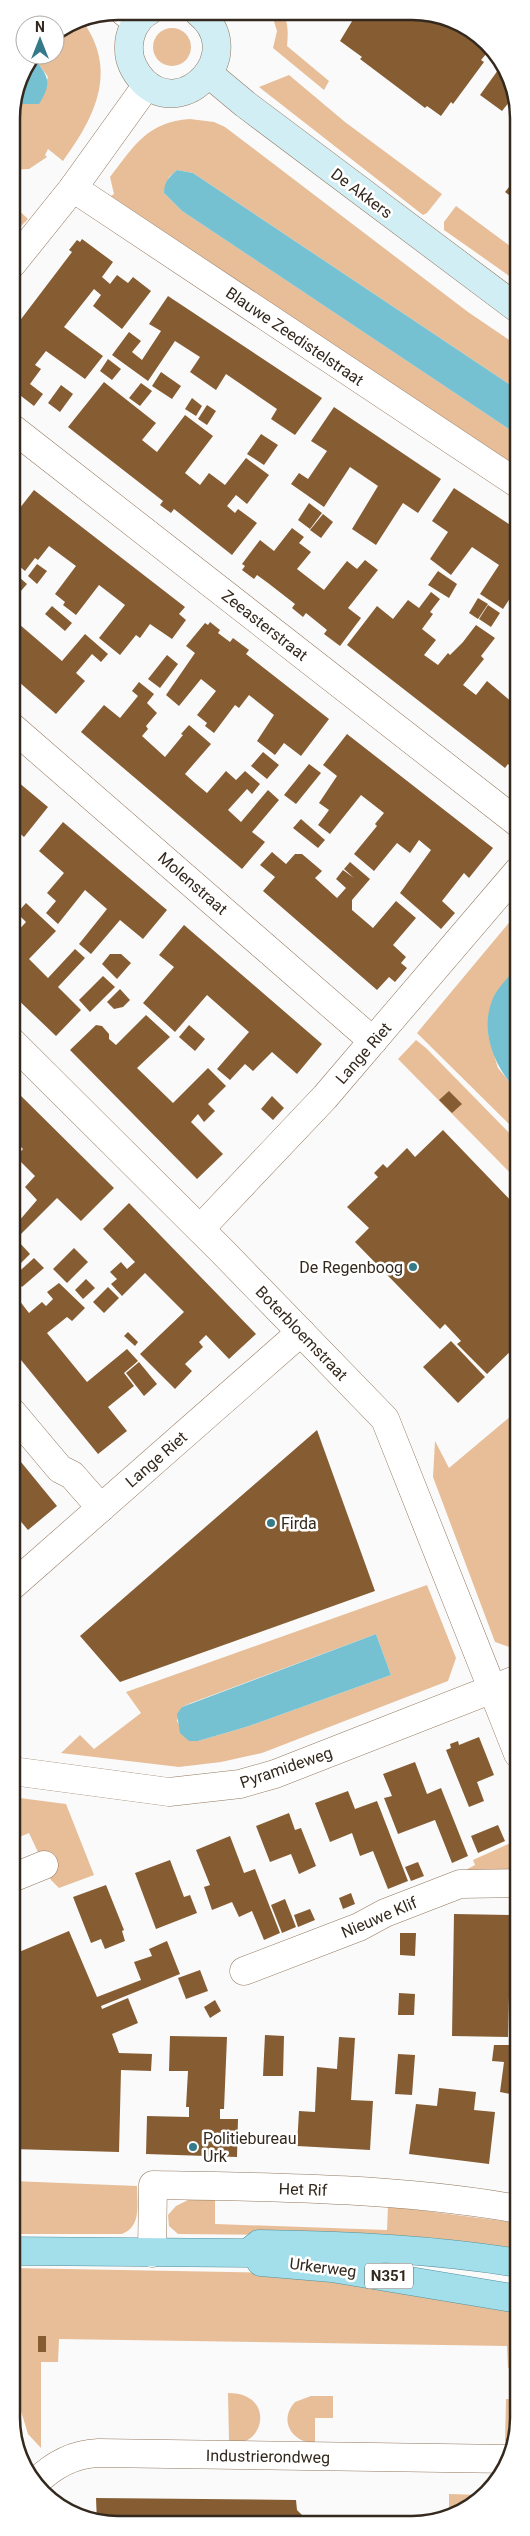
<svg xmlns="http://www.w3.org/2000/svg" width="530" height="2536" font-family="Roboto,sans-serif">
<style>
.green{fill:#e7be98;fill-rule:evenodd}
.water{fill:#75c1d2}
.building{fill:#865d33}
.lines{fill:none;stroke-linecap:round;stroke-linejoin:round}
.street-casing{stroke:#92785f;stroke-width:29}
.secondary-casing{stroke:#92785f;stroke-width:29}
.primary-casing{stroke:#54909a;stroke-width:29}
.street{stroke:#fff;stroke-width:28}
.secondary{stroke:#d1eef5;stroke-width:28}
.primary{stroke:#a3deeb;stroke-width:28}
.poi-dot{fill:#357a88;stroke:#fff;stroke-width:2}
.labels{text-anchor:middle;stroke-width:5;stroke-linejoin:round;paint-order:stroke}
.shield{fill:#fff;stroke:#716962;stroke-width:1}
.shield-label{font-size:15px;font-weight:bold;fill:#34291e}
.street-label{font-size:16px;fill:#34291e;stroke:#fff}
.poi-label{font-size:16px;fill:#34291e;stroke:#fff;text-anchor:start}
.rim{fill:none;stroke:#34291e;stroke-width:2.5}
</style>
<rect width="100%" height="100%" fill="#fafafa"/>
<g class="green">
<path d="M271,12H282C289,22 288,35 287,46L329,81L324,90L273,48L277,31Z"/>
<path d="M77,19H81C119,69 96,116 63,161L48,149L45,155L47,157L29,169L11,170L13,104L39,103L48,77L33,56L55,55V34Z"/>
<circle cx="172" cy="47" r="19"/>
<polygon points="289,75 345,122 442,194 427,213 423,215 259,87"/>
<path d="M190,119L214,122L225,127L468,312L518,346V390L193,173L177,170L169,177L164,193L182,211L518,435V467L111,196L114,194L110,177C134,146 147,122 190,119Z"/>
<polygon points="11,203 28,219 12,235"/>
<polygon points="456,206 518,252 518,282 444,230 444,222"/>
<polygon points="518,912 518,965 495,995 488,1024 489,1039 498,1068 518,1092 518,1133 417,1033"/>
<polygon points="416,1040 426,1048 518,1142 518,1181 398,1059"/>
<polygon points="518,1410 518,1650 495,1642 433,1477 435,1441 449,1468"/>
<path d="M427,1585L456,1658L448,1681L262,1753L221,1762L179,1767L61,1753L80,1735L94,1749L141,1713L126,1692ZM376,1634L391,1675L246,1727L198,1741H189L177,1721L182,1707L191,1703Z"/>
<polygon points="12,1797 66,1804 94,1875 59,1888 51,1880 29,1833 12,1840"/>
<polygon points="515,1841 515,1872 462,1872 475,1865 473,1860"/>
<path d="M12,2181L137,2186C137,2204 142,2226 122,2234H12Z"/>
<polygon points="190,2199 215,2199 215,2224 387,2230 388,2206 518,2223 518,2253 280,2235 178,2234 169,2226 168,2215 176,2206"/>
<polygon points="12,2268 288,2273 519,2310 519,2368 508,2368 507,2346 59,2339 58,2362 41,2362 41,2448 28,2434 12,2381"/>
<path d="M228,2393C278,2393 263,2452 229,2441Z"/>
<path d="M311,2396H333V2418H315V2443C292,2443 278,2420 295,2402Z"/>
<polygon points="506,2399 519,2399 519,2425 514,2443 511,2444 505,2441"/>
<polygon points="449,2494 483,2495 449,2512"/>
</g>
<g class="water">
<path d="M33,56C47,76 54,81 39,104H13L19,77Z"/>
<path d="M177,170L193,173L205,181L518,390V435L182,211L164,193C164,182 169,177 177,170Z"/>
<path d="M518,965V1092C494,1067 478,1030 494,996C500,985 511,975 518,965Z"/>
<polygon points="376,1634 391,1675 246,1727 198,1741 189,1741 180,1733 177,1714 182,1707"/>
</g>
<g class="building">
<polygon points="357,13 433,13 492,47 499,62 487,53 481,60 484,62 453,104 451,102 441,116 427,106 425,108 360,59 362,57 340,41"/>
<polygon points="501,66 514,96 502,111 480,95"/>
<polygon points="518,176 518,202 505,192"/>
<polygon points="82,239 113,262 102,277 110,284 117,275 128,283 133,277 151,291 122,329 93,306 101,295 94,289 64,327 103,356 85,379 46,351 35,365 41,369 30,384 43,394 34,406 12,389 12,331 72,252 69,250 77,240 80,242"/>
<polygon points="168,296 322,398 295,435 271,419 277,409 226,374 216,390 190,372 200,357 175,341 148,381 112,355 129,332 141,341 132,352 142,360 161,331 149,324"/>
<polygon points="108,359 121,369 112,380 100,371"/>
<polygon points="161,372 181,386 172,399 152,386"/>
<polygon points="104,382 156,423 142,440 157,452 185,415 213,436 185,473 200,485 209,473 225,485 246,458 269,475 247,504 236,495 227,506 235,513 238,509 257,523 232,555 174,509 171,513 160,505 163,501 68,427"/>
<polygon points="141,383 152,391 140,406 129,398"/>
<polygon points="61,385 73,394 60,412 48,403"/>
<polygon points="192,398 202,406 196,416 185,409"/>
<polygon points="207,405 216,411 207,425 198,419"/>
<polygon points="334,407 441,479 418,513 403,503 376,545 352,529 378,486 350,467 324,507 291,484 299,473 308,479 327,451 311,441"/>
<polygon points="261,434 278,445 264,465 247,454"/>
<polygon points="454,488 518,530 518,586 503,609 480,594 499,565 472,547 451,575 430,559 448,532 432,521"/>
<polygon points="34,490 185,607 179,614 186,620 172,639 150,624 140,638 136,635 120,655 99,638 125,605 99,585 76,615 63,605 65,602 55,594 76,566 49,546 38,560 35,558 25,571 12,560 12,545 21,533 12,525 12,518"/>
<polygon points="309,503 322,513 310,529 298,520"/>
<polygon points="323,514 333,522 321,538 310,530"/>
<polygon points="292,528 304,537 299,543 311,552 297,569 324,590 347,561 357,569 365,560 378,570 348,608 361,618 340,646 324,634 327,630 306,613 303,617 292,608 295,604 268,583 257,575 254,579 242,570 245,566 242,564 260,540 274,551"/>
<polygon points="37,564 47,571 37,584 28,576"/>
<polygon points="12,571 27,584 20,592 12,585"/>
<polygon points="438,571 457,584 449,598 428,585"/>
<polygon points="431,592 440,599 430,612 433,614 422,629 436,640 424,655 438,665 448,653 450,655 463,642 476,625 495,638 481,656 484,659 463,685 476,695 487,681 513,703 518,696 518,771 508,764 505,768 347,645 377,606 393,619 408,600 419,608"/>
<polygon points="478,598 488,604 478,619 469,613"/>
<polygon points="488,605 500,613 491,627 479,619"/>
<polygon points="52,606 72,623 65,631 45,614"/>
<polygon points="12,618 62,661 85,634 108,654 101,662 92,654 76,673 85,681 56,714 12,676"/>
<polygon points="210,622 220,630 218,633 230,642 233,638 249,650 246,654 329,719 301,756 284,743 275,755 257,741 274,715 249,695 239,708 235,705 214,733 205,726 207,723 197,715 216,691 201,679 179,706 166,695 195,653 186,646 205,623 208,625"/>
<polygon points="167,655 178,664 160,688 148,679"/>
<polygon points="139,682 154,694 147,703 157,713 146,726 148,729 142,736 165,757 183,735 181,734 189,725 211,744 185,774 195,783 207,793 226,771 236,780 245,771 260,784 252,794 247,789 228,810 241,822 268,790 279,800 252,832 265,842 242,869 81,732 104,705 120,718 138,696 132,691"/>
<polygon points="347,734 493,848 469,878 464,873 442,901 455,913 441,929 400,893 431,850 419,840 410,853 397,843 374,871 354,854 377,826 375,824 384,813 361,795 330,834 318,825 329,810 319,803 337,776 323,765"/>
<polygon points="263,752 279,765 267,779 251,766"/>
<polygon points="309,764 321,773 296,804 284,795"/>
<polygon points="12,777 48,807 24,837 12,827"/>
<polygon points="301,819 325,840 318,848 293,828"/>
<polygon points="63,822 167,910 143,939 120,920 91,954 79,944 107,909 85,890 58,924 46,913 56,901 47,893 64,873 39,851"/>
<polygon points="272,852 286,864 295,854 302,854 322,871 315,878 337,898 346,888 336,879 343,870 354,878 344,869 350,862 370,879 352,900 352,910 373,928 396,901 416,918 393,945 406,957 401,963 407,968 395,982 389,977 377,990 263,891 275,877 260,865"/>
<polygon points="26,903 56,931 29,959 48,978 75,949 85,958 58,987 81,1010 56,1036 12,994 12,933 14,930 16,933 26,922 17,913"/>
<polygon points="184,925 322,1044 297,1074 272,1052 253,1071 245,1064 230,1080 217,1069 249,1032 207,995 175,1032 143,1003 174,967 159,955"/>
<polygon points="110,954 121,954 131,963 117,979 102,964"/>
<polygon points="103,976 115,987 90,1012 79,1000"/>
<polygon points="120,989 130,1000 123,1007 114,1009 107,1002"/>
<polygon points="146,1015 170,1037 137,1068 173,1103 208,1068 226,1086 208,1104 215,1111 204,1122 198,1114 191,1122 223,1154 197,1179 70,1050 96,1025 102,1026 109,1034 109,1039 116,1045"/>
<polygon points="189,1025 205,1039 195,1051 179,1037"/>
<polygon points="12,1087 114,1188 81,1221 57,1198 19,1236 12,1229 37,1200 25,1187 35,1176 16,1157 23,1149 12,1138"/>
<polygon points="449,1091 462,1104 452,1113 439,1100"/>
<polygon points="272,1096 284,1108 273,1120 261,1109"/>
<polygon points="443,1130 518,1208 518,1344 487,1374 457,1344 461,1341 445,1324 440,1329 355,1242 369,1228 347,1207 378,1177 374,1173 383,1164 387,1168 407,1148 415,1157"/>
<polygon points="129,1203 256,1334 229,1359 206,1335 199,1342 203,1347 185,1364 192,1371 175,1389 140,1354 184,1312 145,1273 122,1296 111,1284 117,1279 110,1272 121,1262 127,1269 135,1262 103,1229"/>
<polygon points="12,1205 21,1214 12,1224"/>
<polygon points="19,1242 30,1254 19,1265 12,1257 12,1248"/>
<polygon points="74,1248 88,1262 67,1283 53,1269"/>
<polygon points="34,1258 44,1268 22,1287 13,1277"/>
<polygon points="86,1279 95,1288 83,1299 75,1290"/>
<polygon points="59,1283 85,1308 72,1321 67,1317 47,1333 87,1382 127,1349 138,1361 124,1373 134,1386 108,1407 127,1431 98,1454 12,1349 12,1291 29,1313 42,1302 46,1306 53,1299 47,1292"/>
<polygon points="108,1287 119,1298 104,1313 93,1302"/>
<polygon points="128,1332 138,1342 135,1346 124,1336"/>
<polygon points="451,1341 485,1377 458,1403 423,1367"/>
<polygon points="139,1362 157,1384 144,1396 126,1373"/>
<polygon points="317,1430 375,1591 120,1682 80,1636"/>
<polygon points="12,1451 57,1506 28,1530 12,1511"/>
<polygon points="479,1737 494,1775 477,1782 484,1801 469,1807 446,1750 451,1748 450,1744 458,1741 459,1745"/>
<polygon points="415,1762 427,1794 441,1788 468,1856 452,1863 435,1820 398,1834 384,1798 392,1796 383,1774"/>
<polygon points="348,1791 355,1809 377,1801 408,1881 388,1889 373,1851 360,1856 352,1833 330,1842 315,1803"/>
<polygon points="289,1813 295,1830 301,1828 316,1866 299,1874 291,1854 270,1862 256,1826"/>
<polygon points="498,1825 505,1841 478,1853 471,1836"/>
<polygon points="230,1836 244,1873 255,1869 280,1933 264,1940 252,1911 239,1917 232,1902 212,1910 204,1887 210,1885 196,1850"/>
<polygon points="170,1860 184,1897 190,1895 197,1913 156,1929 135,1873"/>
<polygon points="418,1862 424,1876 411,1881 405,1867"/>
<polygon points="106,1885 124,1930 122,1931 125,1941 105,1949 101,1939 91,1943 73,1897"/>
<polygon points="351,1893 355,1904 343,1909 339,1898"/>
<polygon points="285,1899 296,1927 282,1933 271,1905"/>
<polygon points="310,1909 315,1920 298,1927 294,1915"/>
<polygon points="454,1914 511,1915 508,2037 452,2036"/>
<polygon points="69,1931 97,1997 141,1980 134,1962 152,1956 149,1949 167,1941 180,1974 101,2006 102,2009 128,1998 138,2023 112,2034 119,2053 152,2054 151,2071 121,2070 119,2152 12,2149 12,1955"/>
<polygon points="400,1933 416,1933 415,1956 400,1955"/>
<polygon points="200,1970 208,1991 186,1999 178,1978"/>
<polygon points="399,1993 415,1994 414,2015 398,2015"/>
<polygon points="215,2000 221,2011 210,2018 204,2007"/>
<polygon points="265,2035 284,2036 283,2076 263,2076"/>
<polygon points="170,2036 227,2037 224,2109 220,2109 220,2119 238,2119 237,2157 146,2154 147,2116 189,2117 189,2107 186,2107 188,2071 169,2071"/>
<polygon points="339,2037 355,2038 351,2100 373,2101 370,2150 297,2146 299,2111 315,2112 317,2067 337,2069"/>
<polygon points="494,2045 518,2045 518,2092 516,2091 516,2095 500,2092 504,2062 492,2061"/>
<polygon points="398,2054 415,2055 412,2095 395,2094"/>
<polygon points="439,2088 476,2092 474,2110 495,2112 489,2164 409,2154 416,2104 437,2106"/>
<rect x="38" y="2336" width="8" height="16"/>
<polygon points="96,2498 296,2500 297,2510 302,2515 344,2517 354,2524 97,2523"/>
</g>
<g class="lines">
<defs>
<g id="street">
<polyline points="123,11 137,22"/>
<polyline points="73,188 518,484"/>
<polyline points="12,264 73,188 147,85"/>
<polyline points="12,428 518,823"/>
<polyline points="12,727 373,1041"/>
<polyline points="12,1042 222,1251 385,1419 518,1754"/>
<polyline points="200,1229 325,1097 518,871"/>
<polyline points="12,1412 60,1469 72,1475 101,1508"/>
<polyline points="12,1586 301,1332"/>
<polyline points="12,1771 169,1792 240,1784 275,1774 518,1679"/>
<polyline points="12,1878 44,1865"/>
<polyline points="244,1971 359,1927 385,1913 460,1884 518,1883"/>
<path d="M152,2253L153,2185C275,2187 399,2188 518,2209"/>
<path d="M35,2483C53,2465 73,2454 98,2453L510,2459"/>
</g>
<g id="secondary">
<path d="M149,11C135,19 128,35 129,50C129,62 135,72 143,81C184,122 249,52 198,12"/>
<polyline points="209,74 245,104 518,309"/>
</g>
<g id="primary">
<path d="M12,2251L248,2253L259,2244C346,2245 432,2249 518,2263"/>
<polyline points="261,2262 332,2268 518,2299"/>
</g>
</defs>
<use href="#street" class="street-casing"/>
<use href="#secondary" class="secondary-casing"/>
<use href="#primary" class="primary-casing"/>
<use href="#street" class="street"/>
<use href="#secondary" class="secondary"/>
<use href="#primary" class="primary"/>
</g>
<g class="poi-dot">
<circle cx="413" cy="1267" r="5"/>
<circle cx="271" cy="1523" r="5"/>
<circle cx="193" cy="2147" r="5"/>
</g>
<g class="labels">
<rect class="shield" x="365" y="2263.5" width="48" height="25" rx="4"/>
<g class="shield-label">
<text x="389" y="2281">N351</text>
</g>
<g class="street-label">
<text transform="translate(362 193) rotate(37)" y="6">De Akkers</text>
<text transform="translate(295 336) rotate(34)" y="6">Blauwe Zeedistelstraat</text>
<text transform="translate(265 625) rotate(38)" y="6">Zeeasterstraat</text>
<text transform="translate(193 883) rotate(41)" y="6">Molenstraat</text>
<text transform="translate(363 1053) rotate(-49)" y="6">Lange Riet</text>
<text transform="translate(302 1333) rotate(46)" y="6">Boterbloemstraat</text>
<text transform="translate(156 1459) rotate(-41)" y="6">Lange Riet</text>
<text transform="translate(286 1767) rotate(-19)" y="6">Pyramideweg</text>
<text transform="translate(379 1917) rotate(-23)" y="6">Nieuwe Klif</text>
<text transform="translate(303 2189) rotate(2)" y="6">Het Rif</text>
<text transform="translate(323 2267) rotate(7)" y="6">Urkerweg</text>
<text transform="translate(268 2456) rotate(1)" y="6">Industrierondweg</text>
</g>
<g class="poi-label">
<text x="403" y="1273" text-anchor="end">De Regenboog</text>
<text x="281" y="1529">Firda</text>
<text x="203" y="2144">Politiebureau<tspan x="203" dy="18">Urk</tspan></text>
</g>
</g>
<path d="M0 0H530V2536H0ZM118 20H412A98 98 0 0 1 510 118V2418A98 98 0 0 1 412 2516H118A98 98 0 0 1 20 2418V118A98 98 0 0 1 118 20Z" fill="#fff" fill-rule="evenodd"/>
<path class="rim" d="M118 20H412A98 98 0 0 1 510 118V2418A98 98 0 0 1 412 2516H118A98 98 0 0 1 20 2418V118A98 98 0 0 1 118 20Z"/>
<g transform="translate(40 40)"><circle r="24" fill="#ffffff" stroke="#aea9a5"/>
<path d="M0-4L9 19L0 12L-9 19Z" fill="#357a88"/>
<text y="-8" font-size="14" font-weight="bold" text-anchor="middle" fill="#34291e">N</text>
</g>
</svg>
